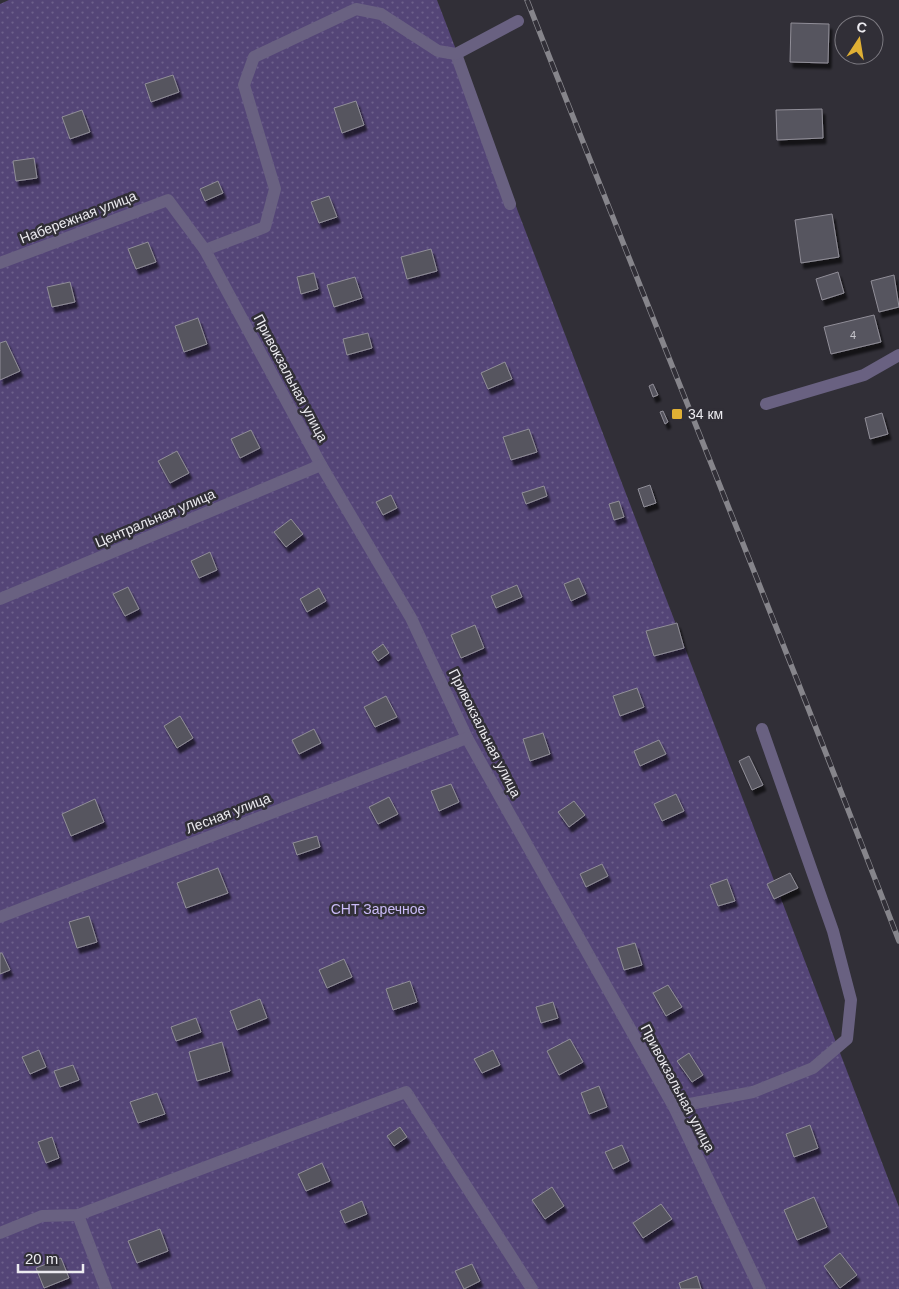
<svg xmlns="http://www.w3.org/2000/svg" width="899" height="1289" font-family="Arial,sans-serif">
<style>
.grass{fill:url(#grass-dots)}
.building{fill:#57555e;stroke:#908e98;filter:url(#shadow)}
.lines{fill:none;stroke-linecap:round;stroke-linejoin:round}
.minor{stroke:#696181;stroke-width:12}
.rail-casing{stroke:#86858b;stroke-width:5.5}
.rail{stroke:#312f37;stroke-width:4;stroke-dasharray:11;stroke-linecap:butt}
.poi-dot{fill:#e0b034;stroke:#312f37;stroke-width:2}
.labels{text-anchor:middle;stroke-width:5;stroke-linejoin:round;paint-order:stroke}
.number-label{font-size:11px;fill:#c7c6cc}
.street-label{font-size:14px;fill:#ecebf0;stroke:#312f37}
.poi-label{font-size:14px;fill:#ecebf0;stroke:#312f37;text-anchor:start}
.park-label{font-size:14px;fill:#cbbcf8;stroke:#312f37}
</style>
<defs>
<pattern id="grass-dots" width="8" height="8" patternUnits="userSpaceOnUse" patternTransform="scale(1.25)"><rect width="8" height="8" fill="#544577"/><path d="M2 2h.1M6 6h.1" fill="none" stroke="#6d608b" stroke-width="1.8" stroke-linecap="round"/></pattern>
<filter id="shadow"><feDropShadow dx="3" dy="5.5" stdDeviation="1" flood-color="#0009"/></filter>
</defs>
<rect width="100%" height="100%" fill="#312f37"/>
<polygon class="grass" points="9,0 437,0 899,1207 899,1289 0,1289 0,4"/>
<g class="building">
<polygon points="791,23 829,24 828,63 790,62"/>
<polygon points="173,75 179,92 151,102 145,84"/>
<polygon points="356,101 364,125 342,133 334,108"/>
<polygon points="822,109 823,138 777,140 776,110"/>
<polygon points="82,110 90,132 70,139 62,117"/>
<polygon points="34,158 37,178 16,181 13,161"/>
<polygon points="218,181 223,193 205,201 200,189"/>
<polygon points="329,196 337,217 319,223 311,202"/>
<polygon points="832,214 839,257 801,263 795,220"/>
<polygon points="148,242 156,262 136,269 128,249"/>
<polygon points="431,249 437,271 407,279 401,257"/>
<polygon points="838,272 844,293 822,300 816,279"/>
<polygon points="314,273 318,289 301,294 297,277"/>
<polygon points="894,275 899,307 879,312 871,281"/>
<polygon points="355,277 362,298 334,307 327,285"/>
<polygon points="70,282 75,302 52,307 47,287"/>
<polygon points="874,315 881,342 831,354 824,327"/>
<polygon points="198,318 207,344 184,352 175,326"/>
<polygon points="368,333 372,348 347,355 343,339"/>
<polygon points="6,341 20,371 0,380 0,343"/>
<polygon points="505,362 512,379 488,389 481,373"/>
<polygon points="653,384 658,395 653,397 649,386"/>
<polygon points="663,411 668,422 665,424 660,412"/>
<polygon points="882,413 888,434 870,439 865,418"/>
<polygon points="529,429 537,452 511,460 503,437"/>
<polygon points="251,430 260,448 240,458 231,439"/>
<polygon points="177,451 189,473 170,483 158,461"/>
<polygon points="650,485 656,503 644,507 638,489"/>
<polygon points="544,486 547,496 526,504 522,493"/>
<polygon points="391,495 397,508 383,515 376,502"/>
<polygon points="619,501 624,517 614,520 609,504"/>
<polygon points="291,519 303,534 286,547 274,532"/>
<polygon points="210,552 217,570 199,578 191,561"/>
<polygon points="579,578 586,594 571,601 564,584"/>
<polygon points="517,585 522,597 496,608 491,596"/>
<polygon points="128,587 139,609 125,616 113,594"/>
<polygon points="319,588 326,601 307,612 300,599"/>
<polygon points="677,623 684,648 654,656 646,631"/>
<polygon points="475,625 484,648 461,658 451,635"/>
<polygon points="383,644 389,653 378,661 372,652"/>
<polygon points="637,688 644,707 620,716 613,696"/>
<polygon points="386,696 397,717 375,727 364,707"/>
<polygon points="180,716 193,738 177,748 164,726"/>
<polygon points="314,729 321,743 299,754 292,740"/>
<polygon points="543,733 550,754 530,761 523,739"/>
<polygon points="659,740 666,754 640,766 634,751"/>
<polygon points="749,756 763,785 752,790 739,761"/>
<polygon points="451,784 459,802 439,811 431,791"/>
<polygon points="676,794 684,811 662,821 654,804"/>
<polygon points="389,797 398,814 378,824 369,807"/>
<polygon points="95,799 104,822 71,836 62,814"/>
<polygon points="574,801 585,815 569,827 558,812"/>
<polygon points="317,836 320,847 297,855 293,843"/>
<polygon points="602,864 608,876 586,887 580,874"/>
<polygon points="218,868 228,893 186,908 177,883"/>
<polygon points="790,873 798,888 774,899 767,884"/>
<polygon points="727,879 735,901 718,906 710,885"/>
<polygon points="89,916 97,942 77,948 69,922"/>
<polygon points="635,943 642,965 624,970 617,948"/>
<polygon points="0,953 2,953 10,970 0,974"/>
<polygon points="344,959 352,977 327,988 319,970"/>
<polygon points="410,981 417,1002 393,1010 386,989"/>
<polygon points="668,985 682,1007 666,1016 653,993"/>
<polygon points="260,999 267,1018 237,1030 230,1011"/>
<polygon points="553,1002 558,1018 541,1023 536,1007"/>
<polygon points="196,1018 201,1032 176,1041 171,1027"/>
<polygon points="570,1039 583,1062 559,1075 547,1051"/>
<polygon points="222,1042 230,1071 197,1081 189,1052"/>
<polygon points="39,1050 46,1067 30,1074 22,1057"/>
<polygon points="493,1050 500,1065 482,1073 474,1059"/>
<polygon points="689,1053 703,1075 692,1082 677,1061"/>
<polygon points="73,1065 79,1080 60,1087 54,1071"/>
<polygon points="599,1086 607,1107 589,1114 581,1093"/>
<polygon points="157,1093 165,1114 138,1123 130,1102"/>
<polygon points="810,1125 818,1148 794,1157 786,1134"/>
<polygon points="400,1127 407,1137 394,1146 387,1136"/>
<polygon points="52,1137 59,1158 46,1163 38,1142"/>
<polygon points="622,1145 629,1161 613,1169 605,1152"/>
<polygon points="322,1163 330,1181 306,1191 298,1174"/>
<polygon points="552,1187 564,1206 545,1219 532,1200"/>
<polygon points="814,1197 827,1227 797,1240 784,1210"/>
<polygon points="362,1201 367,1214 345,1223 340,1211"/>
<polygon points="661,1204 672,1219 643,1238 633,1223"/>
<polygon points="160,1229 168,1251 137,1263 128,1241"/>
<polygon points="840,1253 857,1275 840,1288 824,1266"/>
<polygon points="61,1258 69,1278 44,1288 36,1268"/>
<polygon points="472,1264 480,1281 464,1289 455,1271"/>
<polygon points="697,1276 701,1289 681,1289 679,1283"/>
</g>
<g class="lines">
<g class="minor">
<polyline points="456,54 510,204"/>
<polyline points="205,250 265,227 275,189 244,85 254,57 356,9 381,14 438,51 456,54 518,21"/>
<polyline points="0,263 168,200 205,250 321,465 411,618 467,738 674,1107 760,1289"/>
<polyline points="766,404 864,375 899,355"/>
<polyline points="0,599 321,465"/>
<polyline points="0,917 467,738"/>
<polyline points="674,1107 753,1092 813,1068 847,1039 851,1000 833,931 762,729"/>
<polyline points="78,1215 106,1289"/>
<polyline points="0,1233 42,1216 78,1215 406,1092 532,1289"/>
</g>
<defs>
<path id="rail" d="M527,0C650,314 778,626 899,941"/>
</defs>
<use href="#rail" class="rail-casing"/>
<use href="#rail" class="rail"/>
</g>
<rect class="poi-dot" x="671" y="408" width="12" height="12" rx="2.5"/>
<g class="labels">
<g class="number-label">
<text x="853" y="339">4</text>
</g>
<g class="street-label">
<text transform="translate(78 217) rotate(-21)" y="5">Набережная улица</text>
<text transform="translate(291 378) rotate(62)" y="5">Привокзальная улица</text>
<text transform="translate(155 518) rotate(-23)" y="5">Центральная улица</text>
<text transform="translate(485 733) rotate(63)" y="5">Привокзальная улица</text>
<text transform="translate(228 813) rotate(-21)" y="5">Лесная улица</text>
<text transform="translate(678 1088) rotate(62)" y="5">Привокзальная улица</text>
</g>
<g class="poi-label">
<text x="688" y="419">34 км</text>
</g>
<g class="park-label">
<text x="378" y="914">СНТ Заречное</text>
</g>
</g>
<g transform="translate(859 40) rotate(12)"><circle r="24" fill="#312f37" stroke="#7c7a81"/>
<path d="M0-4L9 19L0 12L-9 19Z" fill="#e0b034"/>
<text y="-8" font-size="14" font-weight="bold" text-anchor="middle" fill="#ecebf0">С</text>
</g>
<path d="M18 1264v8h65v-8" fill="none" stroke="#ecebf0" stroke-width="2.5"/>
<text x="25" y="1264" font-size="15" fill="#ecebf0" stroke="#312f37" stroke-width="4" paint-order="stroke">20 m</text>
</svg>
